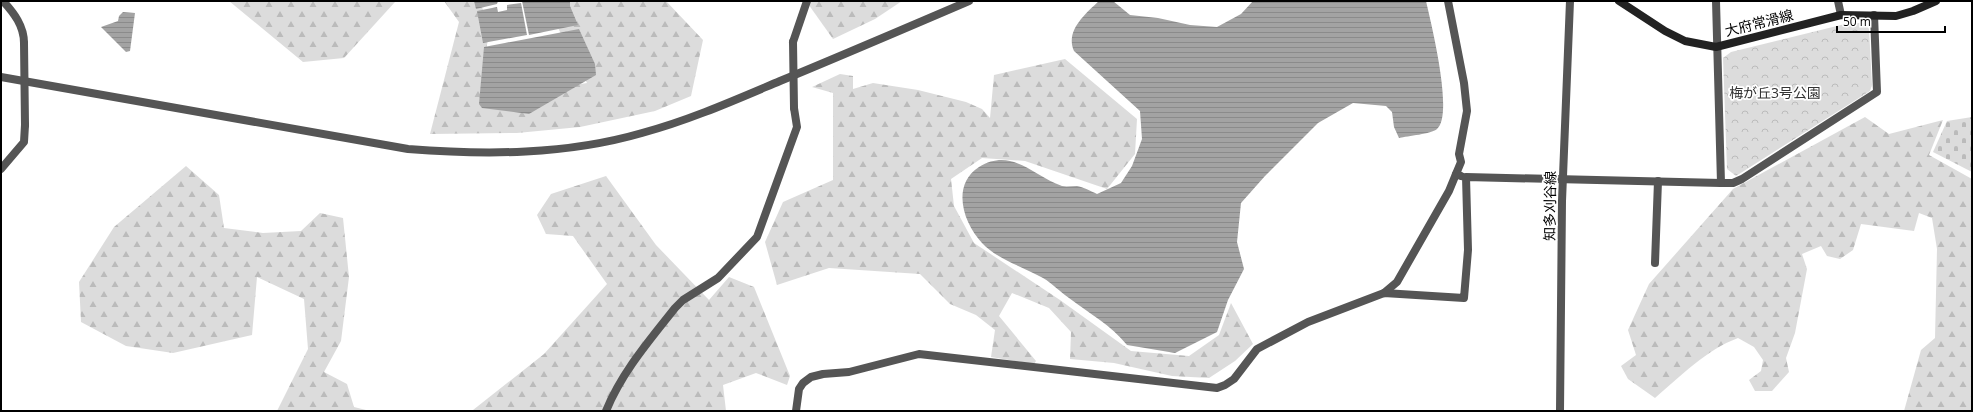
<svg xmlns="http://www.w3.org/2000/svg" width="1973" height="412" font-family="'Open Sans','Noto Sans JP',sans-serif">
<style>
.forest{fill:url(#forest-firs)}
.cemetery{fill:url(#cemetery-stones)}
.park{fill:url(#park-crowns)}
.water{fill:url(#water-rules)}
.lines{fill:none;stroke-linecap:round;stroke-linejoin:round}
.minor{stroke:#555;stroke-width:8}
.tertiary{stroke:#555;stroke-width:8}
.secondary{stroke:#222;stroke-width:8}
.minor-bridge{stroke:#555;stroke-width:8}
.labels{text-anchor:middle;stroke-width:3.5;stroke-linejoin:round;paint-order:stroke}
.street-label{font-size:14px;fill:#000;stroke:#fff}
.park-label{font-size:14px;fill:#333;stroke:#fff}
</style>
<defs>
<pattern id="forest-firs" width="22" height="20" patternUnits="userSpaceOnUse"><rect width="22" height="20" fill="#dcdcdc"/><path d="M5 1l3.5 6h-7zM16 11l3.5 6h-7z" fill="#bbb"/></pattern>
<pattern id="cemetery-stones" width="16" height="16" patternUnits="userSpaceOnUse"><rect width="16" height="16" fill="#dcdcdc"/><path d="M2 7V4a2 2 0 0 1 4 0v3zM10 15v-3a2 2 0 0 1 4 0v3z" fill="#bbb"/></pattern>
<pattern id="park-crowns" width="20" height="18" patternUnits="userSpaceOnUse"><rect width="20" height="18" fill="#dcdcdc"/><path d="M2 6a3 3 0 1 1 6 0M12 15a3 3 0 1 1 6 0" fill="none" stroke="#bbb"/></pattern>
<pattern id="water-rules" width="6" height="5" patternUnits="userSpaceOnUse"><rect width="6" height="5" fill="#a3a3a3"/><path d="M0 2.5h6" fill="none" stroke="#8b8b8b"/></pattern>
</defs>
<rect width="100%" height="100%" fill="#fff"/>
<g class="forest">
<polygon points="229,1 400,1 395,2 344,58 303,62"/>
<polygon points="444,1 478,1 491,23 483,66 500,97 587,83 558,28 554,1 666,1 703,40 691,96 655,111 580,127 517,133 430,134 459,22"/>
<polygon points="806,1 902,1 875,19 833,39"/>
<polygon points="1065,59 1137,119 1135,154 1107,189 1025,161 982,158 951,179 954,206 974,243 1060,300 1131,351 1189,356 1219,335 1231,303 1253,344 1235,361 1209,378 1172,376 1114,363 1070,359 1071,332 1049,308 1012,293 999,316 1036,361 1034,364 991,357 995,330 976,315 950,304 920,274 829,268 777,285 765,242 783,202 833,180 833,93 812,87 840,74 853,76 853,89 873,83 918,90 966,102 982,109 990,118 994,75"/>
<path d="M1865,117L1889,134L1943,120L1929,155L1972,179V411H1904L1921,350L1935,338L1937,249L1932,218L1919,213L1914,231L1861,224L1853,250L1840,259L1827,256L1821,246L1802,254L1807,269L1795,333L1786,358L1789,372L1772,391H1755L1749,380L1761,371L1763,360L1754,347L1738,338C1706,350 1681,376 1655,398L1628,379L1621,366L1636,355L1628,330L1649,284L1733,189Z"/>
<polygon points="186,166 219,195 224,228 263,233 301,231 320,213 343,218 349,277 341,341 324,372 347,384 354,407 370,411 277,411 308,349 304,299 257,277 252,335 173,353 126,346 81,322 79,282 114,227"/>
<polygon points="606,176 656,245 709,300 729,277 754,287 790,376 787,385 756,373 723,385 726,411 469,411 473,410 544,354 607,284 573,236 546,234 537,215 551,194"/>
</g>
<polygon class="cemetery" points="1972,117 1972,172 1933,152 1947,121"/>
<polygon class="park" points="1849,23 1865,23 1869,29 1872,85 1870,91 1736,176 1727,169 1723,58 1731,52"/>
<g class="water">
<polygon points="474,1 498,1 497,4 476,9"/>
<polygon points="522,1 570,1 570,6 578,25 529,35"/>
<path d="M1099,1H1113L1130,15L1158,18L1190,25L1217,27L1241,14L1253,1H1426C1431,23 1454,115 1437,129C1431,134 1408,136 1399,138L1394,127L1392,112L1386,106L1353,103L1318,123L1265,176L1241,203L1237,242L1244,269L1228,300L1217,332L1175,353L1127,345C1111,325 1090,314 1069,298C1060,292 1052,283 1043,278C1024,267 998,260 982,243C963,223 951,185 979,167C1012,147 1033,176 1062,186C1066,187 1072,186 1077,186C1083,187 1091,191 1097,194L1121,183L1132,166L1142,139L1140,111L1074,51C1065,31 1085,14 1099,1Z"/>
<polygon points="521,3 527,35 483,43 477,11 497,7 498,12 507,10 507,5"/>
<polygon points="123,12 135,13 130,51 126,52 101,27 118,21 119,16"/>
<polygon points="579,29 595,64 596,75 529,114 482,108 479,104 484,47"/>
</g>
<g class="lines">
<g class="minor">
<path d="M3,1C14,13 24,26 24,43"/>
<polyline points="1448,1 1464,83 1467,111 1459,154 1461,162 1456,174"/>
<polyline points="1838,1 1841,15"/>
<polyline points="793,42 807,1"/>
<polyline points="1,169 24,142 25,125"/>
<polyline points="1721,183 1733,183 1742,179 1877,92 1874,15"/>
<polyline points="1655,263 1658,181"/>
<polyline points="1384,293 1397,282 1449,191 1456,174 1461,176"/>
<path d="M606,411C622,372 649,341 675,308L683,300L718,278L757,237L797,127L794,108"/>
<polyline points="796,411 799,389 803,383 811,377 823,374 849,372 919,354 1217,388 1225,385 1234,379 1257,349 1308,322 1384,293 1464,298 1468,250 1466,177 1721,183 1716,1"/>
</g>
<g class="tertiary">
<path d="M1,77L408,149C486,155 566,155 642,133C690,120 735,100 780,81C843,55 906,28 969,1"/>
<polyline points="1560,411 1562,201 1570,1"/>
</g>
<polyline class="secondary" points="1619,1 1665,31 1685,41 1716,47 1841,15 1896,16 1913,11 1936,1"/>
<g class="minor-bridge">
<polyline points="793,42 794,108"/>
<polyline points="24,43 25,125"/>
</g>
</g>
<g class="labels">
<g class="street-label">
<text transform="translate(1759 23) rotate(-14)" y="5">大府常滑線</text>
<text transform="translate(1550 206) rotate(-89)" y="5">知多刈谷線</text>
</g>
<g class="park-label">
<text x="1775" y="98">梅が丘3号公園</text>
</g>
</g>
<rect width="1973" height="412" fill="none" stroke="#000000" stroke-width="4"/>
<path d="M1837 26v6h108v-6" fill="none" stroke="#000000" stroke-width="2"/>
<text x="1843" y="26" font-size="12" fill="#000000" stroke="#ffffff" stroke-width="3" paint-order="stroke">50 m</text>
</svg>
